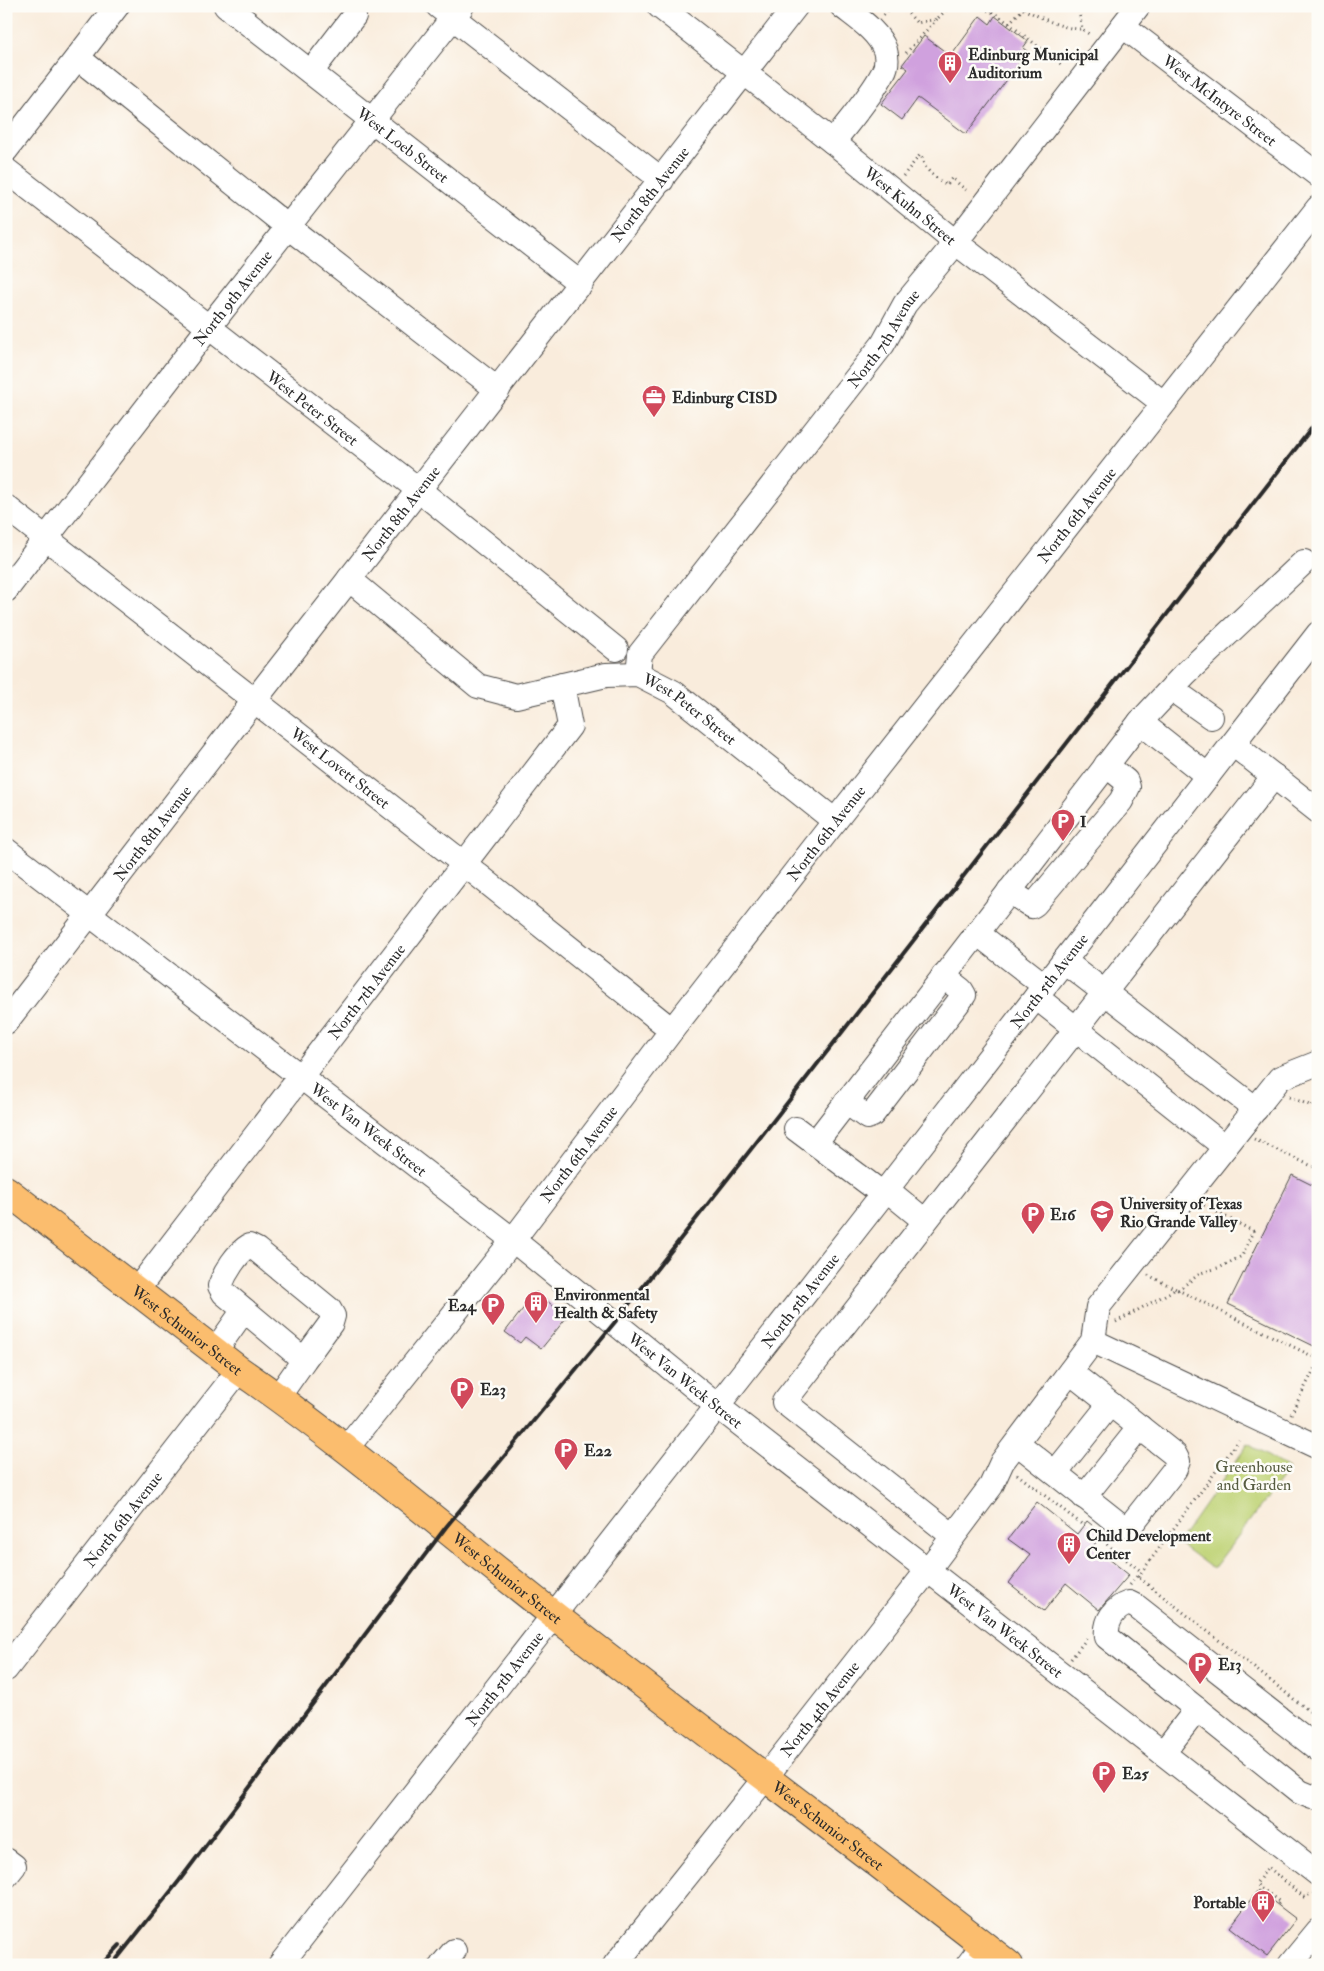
<svg xmlns="http://www.w3.org/2000/svg" width="1324" height="1971" font-family="'IM FELL Double Pica',serif">
<style>
.green{fill:#bfd376;stroke:#757f50}
.building{fill:#d0a1de}
.lines{fill:none;stroke-linecap:round;stroke-linejoin:round}
.minor-casing{stroke:#4a4846;stroke-width:26}
.major-casing{stroke:#4a4846;stroke-width:30}
.path{stroke:#4a4846;stroke-width:3;stroke-dasharray:1 4;stroke-linecap:butt}
.minor{stroke:#fff;stroke-width:24}
.major{stroke:#fbbd6e;stroke-width:28}
.rail{stroke:#2b2b2b;stroke-width:4}
.labels{text-anchor:middle;stroke-width:5;stroke-linejoin:round;paint-order:stroke}
.poi-label{font-size:16px;font-weight:bold;fill:#2b2b2b;stroke:#fdfcf7;text-anchor:start}
.street-label{font-size:16px;fill:#2b2b2b;stroke:#fdfcf7}
.park-label{font-size:16px;fill:#575d42;stroke:#fdfcf7}
</style>
<rect width="100%" height="100%" fill="#fdfcf7"/>
<filter id="ink" filterUnits="userSpaceOnUse"><feTurbulence type="fractalNoise" baseFrequency=".02" numOctaves="2"/><feDisplacementMap in="SourceGraphic" scale="10" xChannelSelector="R" yChannelSelector="G"/><feConvolveMatrix kernelMatrix="1 2 1 2 8 2 1 2 1" color-interpolation-filters="sRGB"/></filter>
<filter id="wash" filterUnits="userSpaceOnUse"><feTurbulence type="fractalNoise" baseFrequency=".0096" numOctaves="4" result="noise"/><feDisplacementMap in="SourceGraphic" scale="20" xChannelSelector="R" yChannelSelector="G"/><feGaussianBlur stdDeviation="1.12" result="paint"/><feColorMatrix in="noise" values="0 0 0 0 0 0 0 0 0 0 0 0 0 0 0 0 0 1.4 0 .05"/><feComposite in="paint" operator="in"/></filter>
<g filter="url(#wash)">
<rect width="100%" height="100%" fill="#f9ecdc"/>
<polygon class="green" points="1248,1444 1289,1469 1213,1569 1178,1543"/>
<g id="blocks">
<g class="building">
<polygon points="980,16 990,24 995,16 1028,41 1023,48 1028,52 966,134 918,98 902,120 881,104 908,69 902,65 924,36 951,56"/>
<polygon points="1292,1175 1318,1188 1318,1348 1228,1304"/>
<polygon points="536,1292 567,1317 541,1349 525,1337 520,1343 505,1332"/>
<polygon points="1037,1502 1077,1534 1087,1521 1103,1534 1093,1546 1129,1575 1099,1610 1066,1583 1044,1611 1009,1583 1030,1555 1008,1539"/>
<polygon points="1258,1890 1296,1919 1267,1956 1230,1927"/>
</g>
</g>
</g>
<g filter="url(#ink)">
<use href="#blocks" fill-opacity="0" stroke="#4a4846" stroke-width="1"/>
<g class="lines">
<defs>
<g id="minor">
<path id="s1" d="M226,6L581,284"/>
<polyline points="438,6 662,180"/>
<path id="s2" d="M659,6L833,142L955,242L1163,403"/>
<path id="s3" d="M1123,26L1318,175"/>
<polyline points="78,58 288,227 498,390"/>
<polyline points="311,72 354,16"/>
<path d="M833,142C849,121 872,95 883,73C887,66 887,57 885,50C878,31 857,18 842,6"/>
<polyline points="6,150 117,6"/>
<path id="s4" d="M6,170L419,490L616,649"/>
<path id="s5" d="M6,507L463,863L672,1030"/>
<path id="s6" d="M349,579L478,686L516,696L606,675L638,674L673,692L835,821"/>
<path id="s7" d="M6,590L209,327L462,6"/>
<path id="s8" d="M638,674L640,654L883,344L905,304L948,252L1138,6"/>
<polyline points="1173,687 1180,695 1211,717"/>
<polyline points="1140,722 1185,674 1304,562"/>
<polyline points="1233,744 1318,811"/>
<path id="s9" d="M6,850L513,1240L716,1405L1318,1874"/>
<polyline points="1009,891 1032,906 1035,904 1121,801 1128,787 1126,781 1106,765"/>
<polyline points="977,933 1045,986"/>
<polyline points="1064,961 1256,1109"/>
<polyline points="1036,997 1225,1147"/>
<path id="s10" d="M6,1022L254,701L796,6"/>
<polyline points="846,1102 867,1117 872,1115 964,995 961,990 943,976"/>
<polyline points="796,1129 883,1194"/>
<polyline points="815,1143 1140,722 1208,776"/>
<polyline points="886,1189 925,1221"/>
<path id="s11" d="M136,1291L570,726L562,685"/>
<polyline points="1093,1341 1318,1447"/>
<polyline points="215,1351 244,1310"/>
<path d="M278,1397L304,1360L224,1293L220,1286C225,1272 237,1253 249,1246L257,1250L329,1309L333,1316L331,1323L304,1360"/>
<polyline points="1017,1443 1119,1524 1130,1526 1175,1469 1178,1461 1175,1455 1070,1372"/>
<path id="s12" d="M346,1449L513,1240L672,1030L835,821L1318,208"/>
<polyline points="1055,1473 1110,1404"/>
<polyline points="1084,1497 1140,1427"/>
<polyline points="953,1536 784,1402 1274,776"/>
<path id="s13" d="M6,1669L239,1370"/>
<path d="M1318,1749L1137,1607L1129,1603C1114,1608 1105,1621 1107,1637L1300,1792L1312,1797H1318"/>
<polyline points="1163,1753 1197,1709"/>
<polyline points="6,1860 14,1866 6,1876"/>
<path id="s14" d="M280,1965L883,1194L1318,634"/>
<polyline points="442,1965 454,1951"/>
<path id="s15" d="M615,1965L765,1778L928,1570L991,1486L1002,1462L1093,1341L1098,1307L1280,1078L1318,1063"/>
<polyline points="968,1965 983,1945"/>
<polyline points="1290,1965 1318,1931"/>
</g>
<g id="major">
<path id="s16" d="M6,1190L239,1370C349,1446 450,1534 555,1616C706,1734 859,1847 1009,1965"/>
</g>
</defs>
<use href="#minor" class="minor-casing"/>
<use href="#major" class="major-casing"/>
<g class="path">
<polyline points="902,6 917,23 937,19 950,6"/>
<polyline points="973,6 990,11 999,16 1062,65"/>
<path d="M1064,6C1079,11 1091,13 1105,6"/>
<path d="M1023,9C1043,18 1061,29 1082,29"/>
<polyline points="990,11 994,6"/>
<polyline points="1079,11 1082,29 1089,34"/>
<polyline points="884,15 891,6"/>
<polyline points="1009,23 1023,9 1024,6"/>
<polyline points="906,53 937,19"/>
<path d="M903,176L920,155C924,159 922,162 925,166C929,173 940,181 947,185L952,178L966,190"/>
<polyline points="1289,1097 1312,1106 1318,1098"/>
<polyline points="1254,1139 1318,1169"/>
<polyline points="1148,1275 1176,1289"/>
<polyline points="1178,1290 1201,1273 1221,1267 1242,1256 1253,1231 1203,1205"/>
<polyline points="1116,1322 1176,1289 1318,1359"/>
<polyline points="1291,1414 1318,1362"/>
<polyline points="1017,1474 1084,1526"/>
<polyline points="1099,1538 1142,1572"/>
<polyline points="1138,1577 1239,1440"/>
<polyline points="1130,1585 1137,1576 1318,1718"/>
<polyline points="1071,1659 1087,1638"/>
<polyline points="1278,1904 1280,1902 1256,1884 1268,1867 1304,1897 1313,1893"/>
</g>
<use href="#minor" class="minor"/>
<use href="#major" class="major"/>
<g class="rail">
<polyline points="101,1965 120,1945"/>
<polyline points="112,1965 179,1881 446,1527 615,1322 777,1116 1318,420"/>
</g>
</g>
</g>
<defs>
<symbol id="building-pin" viewBox="-11 -11 22 30"><path d="M0 17L-7.5 6A9.5 9.5 0 1 1 7.5 6Z" fill="#d1495b" stroke="#fdfcf7"/><path d="M-4-6H4V6H1V3H-1V6H-4ZM-2.5-4.3h1.7v1.8h-1.7ZM.8-4.3h1.7v1.8H.8ZM-2.5-1h1.7V.8h-1.7ZM.8-1h1.7V.8H.8Z" fill="#fff"/></symbol>
<symbol id="office-pin" viewBox="-11 -11 22 30"><path d="M0 17L-7.5 6A9.5 9.5 0 1 1 7.5 6Z" fill="#d1495b" stroke="#fdfcf7"/><path d="M-6-3h4V-5.5h4V-3h4V5H-6ZM-1-4.5V-3h2v-1.5ZM-6 0V1H6V0Z" fill="#fff"/></symbol>
<symbol id="parking-pin" viewBox="-11 -11 22 30"><path d="M0 17L-7.5 6A9.5 9.5 0 1 1 7.5 6Z" fill="#d1495b" stroke="#fdfcf7"/><path d="M-3.5-5.5H1a3.5 3.5 0 0 1 0 7H-1V5.5H-3.5ZM-1-3.4V-.6H.8a1.4 1.4 0 0 0 0-2.8Z" fill="#fff"/></symbol>
<symbol id="university-pin" viewBox="-11 -11 22 30"><path d="M0 17L-7.5 6A9.5 9.5 0 1 1 7.5 6Z" fill="#d1495b" stroke="#fdfcf7"/><path d="M0-5L7-2L0 1L-7-2ZM-4 1L0 2.5L4 1V4Q0 6-4 4Z" fill="#fff"/></symbol>
</defs>
<g fill-rule="evenodd">
<use href="#building-pin" x="936" y="49" width="28" height="38"/>
<use href="#office-pin" x="640" y="383" width="28" height="38"/>
<use href="#parking-pin" x="1049" y="807" width="28" height="38"/>
<use href="#university-pin" x="1088" y="1198" width="28" height="38"/>
<use href="#parking-pin" x="1019" y="1200" width="28" height="38"/>
<use href="#building-pin" x="522" y="1289" width="28" height="38"/>
<use href="#parking-pin" x="479" y="1291" width="28" height="38"/>
<use href="#parking-pin" x="448" y="1375" width="28" height="38"/>
<use href="#parking-pin" x="552" y="1436" width="28" height="38"/>
<use href="#building-pin" x="1055" y="1530" width="28" height="38"/>
<use href="#parking-pin" x="1186" y="1650" width="28" height="38"/>
<use href="#parking-pin" x="1090" y="1759" width="28" height="38"/>
<use href="#building-pin" x="1249" y="1888" width="28" height="38"/>
</g>
<g class="labels">
<g class="poi-label">
<text x="968" y="60">Edinburg Municipal<tspan x="968" dy="18">Auditorium</tspan></text>
<text x="672" y="403">Edinburg CISD</text>
<text x="1080" y="827">I</text>
<text x="1120" y="1209">University of Texas<tspan x="1120" dy="18">Rio Grande Valley</tspan></text>
<text x="1050" y="1220">E16</text>
<text x="554" y="1300">Environmental<tspan x="554" dy="18">Health &amp; Safety</tspan></text>
<text x="476" y="1311" text-anchor="end">E24</text>
<text x="480" y="1395">E23</text>
<text x="584" y="1456">E22</text>
<text x="1086" y="1541">Child Development<tspan x="1086" dy="18">Center</tspan></text>
<text x="1218" y="1670">E13</text>
<text x="1122" y="1779">E25</text>
<text x="1246" y="1908" text-anchor="end">Portable</text>
</g>
<g class="street-label">
<text dy="6" stroke="none"><textPath href="#s3" startOffset="122">West McIntyre Street</textPath></text>
<text dy="6" stroke="none"><textPath href="#s1" startOffset="225">West Loeb Street</textPath></text>
<text dy="6" stroke="none"><textPath href="#s10" startOffset="1049">North 8th Avenue</textPath></text>
<text dy="6" stroke="none"><textPath href="#s2" startOffset="321">West Kuhn Street</textPath></text>
<text dy="6" stroke="none"><textPath href="#s7" startOffset="370">North 9th Avenue</textPath></text>
<text dy="6" stroke="none"><textPath href="#s8" startOffset="419">North 7th Avenue</textPath></text>
<text dy="6" stroke="none"><textPath href="#s4" startOffset="388">West Peter Street</textPath></text>
<text dy="6" stroke="none"><textPath href="#s10" startOffset="644">North 8th Avenue</textPath></text>
<text dy="6" stroke="none"><textPath href="#s12" startOffset="1186">North 6th Avenue</textPath></text>
<text dy="6" stroke="none"><textPath href="#s6" startOffset="394">West Peter Street</textPath></text>
<text dy="6" stroke="none"><textPath href="#s5" startOffset="424">West Lovett Street</textPath></text>
<text dy="6" stroke="none"><textPath href="#s12" startOffset="781">North 6th Avenue</textPath></text>
<text dy="6" stroke="none"><textPath href="#s10" startOffset="239">North 8th Avenue</textPath></text>
<text dy="6" stroke="none"><textPath href="#s14" startOffset="1249">North 5th Avenue</textPath></text>
<text dy="6" stroke="none"><textPath href="#s11" startOffset="378">North 7th Avenue</textPath></text>
<text dy="6" stroke="none"><textPath href="#s9" startOffset="458">West Van Week Street</textPath></text>
<text dy="6" stroke="none"><textPath href="#s12" startOffset="376">North 6th Avenue</textPath></text>
<text dy="6" stroke="none"><textPath href="#s14" startOffset="844">North 5th Avenue</textPath></text>
<text dy="6" stroke="none"><textPath href="#s16" startOffset="229">West Schunior Street</textPath></text>
<text dy="6" stroke="none"><textPath href="#s9" startOffset="862">West Van Week Street</textPath></text>
<text dy="6" stroke="none"><textPath href="#s13" startOffset="190">North 6th Avenue</textPath></text>
<text dy="6" stroke="none"><textPath href="#s16" startOffset="634">West Schunior Street</textPath></text>
<text dy="6" stroke="none"><textPath href="#s9" startOffset="1268">West Van Week Street</textPath></text>
<text dy="6" stroke="none"><textPath href="#s14" startOffset="364">North 5th Avenue</textPath></text>
<text dy="6" stroke="none"><textPath href="#s15" startOffset="328">North 4th Avenue</textPath></text>
<text dy="6" stroke="none"><textPath href="#s16" startOffset="1039">West Schunior Street</textPath></text>
</g>
<g class="park-label">
<text x="1254" y="1472">Greenhouse<tspan x="1254" dy="18">and Garden</tspan></text>
</g>
</g>
<rect width="1324" height="1971" fill="none" stroke="#fdfcf7" stroke-width="25"/>
</svg>
